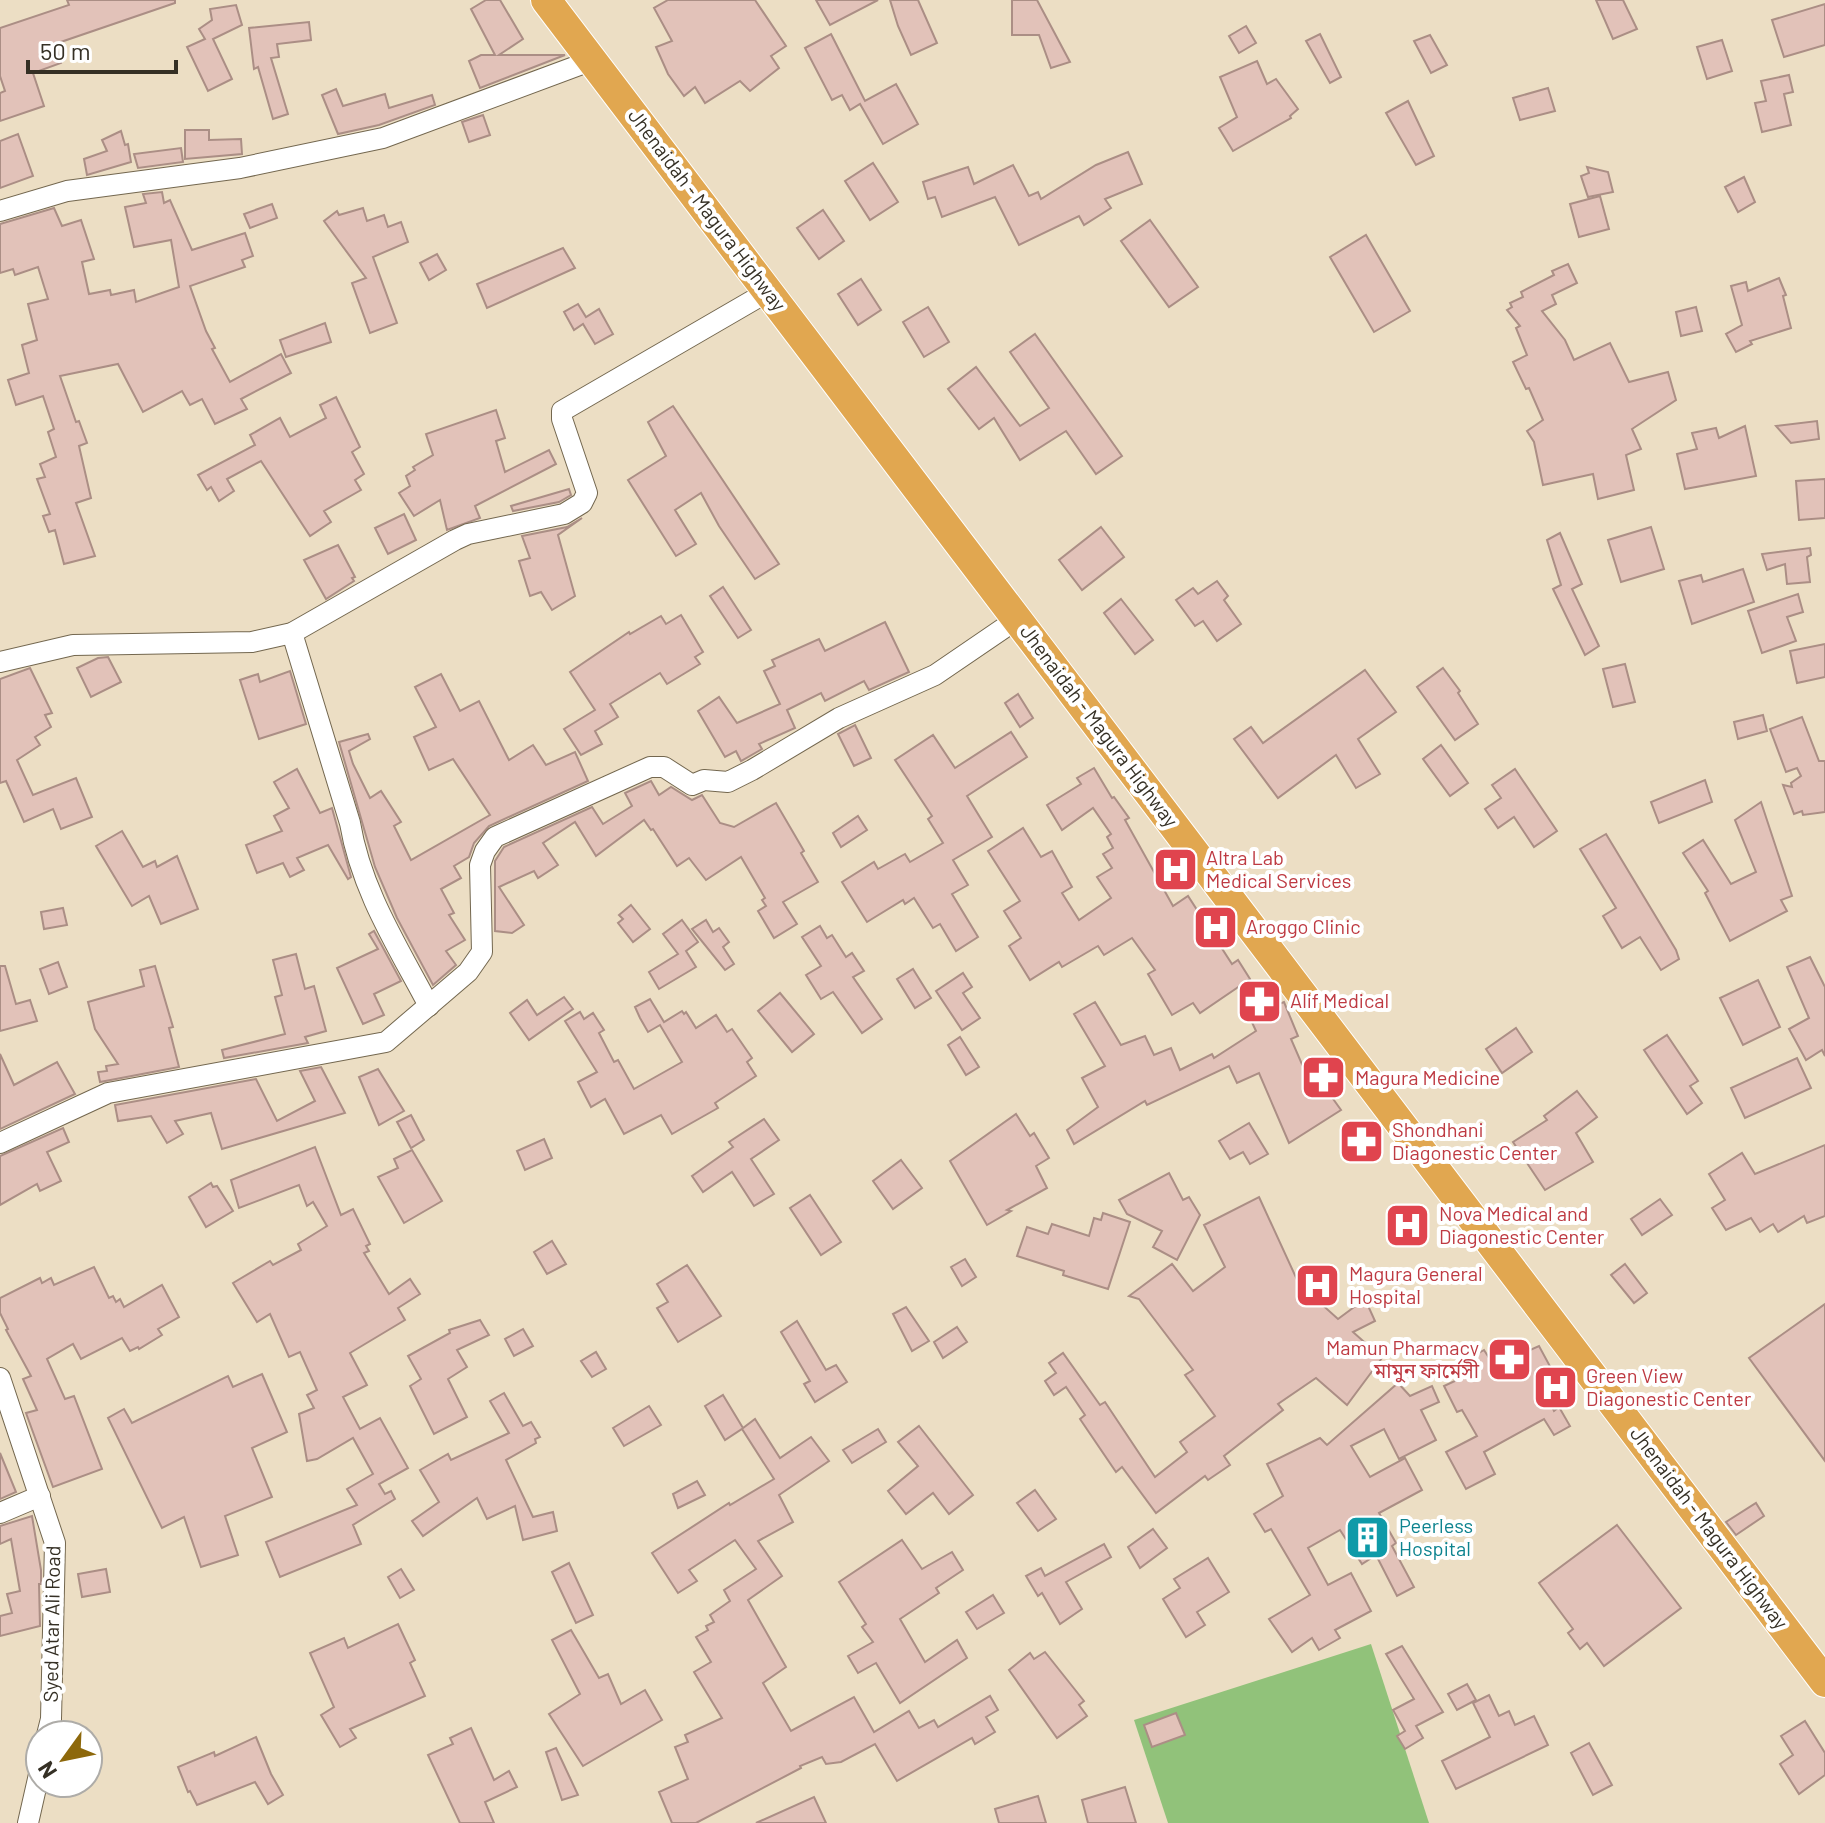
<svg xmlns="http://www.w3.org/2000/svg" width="1825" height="1823" font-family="Barlow,'Noto Sans Bengali',sans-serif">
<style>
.green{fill:#91c27a}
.building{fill:#e2c2b9;stroke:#ab8e85;stroke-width:2}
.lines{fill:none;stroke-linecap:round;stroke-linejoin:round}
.minor-casing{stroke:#73674f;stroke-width:22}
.highway-casing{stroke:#fff;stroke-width:32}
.minor{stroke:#fff;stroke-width:20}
.highway{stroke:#e1a750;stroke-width:30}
.labels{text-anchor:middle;stroke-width:8;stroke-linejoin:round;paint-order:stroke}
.street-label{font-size:20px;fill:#353025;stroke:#fff}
.health-label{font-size:20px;fill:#be3a42;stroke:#fff;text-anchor:start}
.culture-label{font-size:20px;fill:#0d838f;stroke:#fff;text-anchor:start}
</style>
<rect width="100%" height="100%" fill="#ecdec4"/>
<polygon class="green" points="1371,1644 1429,1823 1168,1823 1134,1720"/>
<g class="building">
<polygon points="67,0 175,0 175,3 55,44 61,63 33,73 44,106 0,121 0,93 5,91 0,76 0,28 69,5"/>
<polygon points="486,0 500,0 523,39 499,55 565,55 480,88 469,61 481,55 495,55 471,9"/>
<polygon points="668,0 755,0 786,46 771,56 779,68 750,91 740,81 705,103 695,87 684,96 668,74 656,47 672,41 654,8"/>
<polygon points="816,0 878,0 830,25"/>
<polygon points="890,0 918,0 937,43 911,55 898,26"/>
<polygon points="1012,0 1037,0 1070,62 1051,68 1039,35 1012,35"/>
<polygon points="1596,0 1623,0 1637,29 1613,39"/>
<polygon points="1825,4 1825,45 1784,57 1772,20"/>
<polygon points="236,5 242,25 213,39 232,79 208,91 187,47 205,39 199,29 212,20 210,9"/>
<polygon points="309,22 311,40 277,44 279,57 271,58 288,114 273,119 258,67 254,69 249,28"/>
<polygon points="1246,26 1256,43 1239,53 1229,36"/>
<polygon points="831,34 865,101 896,84 918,124 883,144 860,104 850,110 842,95 832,100 805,48"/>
<polygon points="1320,34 1341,77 1330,83 1306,41"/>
<polygon points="1430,35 1447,65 1431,73 1414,41"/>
<polygon points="1722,40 1732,71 1707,79 1697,47"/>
<polygon points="1257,61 1267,84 1276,79 1298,109 1290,116 1291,118 1233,151 1219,128 1237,117 1220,77"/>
<polygon points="1789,75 1793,92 1784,94 1791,125 1762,132 1755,103 1766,101 1761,81"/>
<polygon points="1548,88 1555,111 1520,120 1513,98"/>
<polygon points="336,89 343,106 385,94 389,108 432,95 435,105 379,125 338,134 322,95"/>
<polygon points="1408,101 1434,156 1416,165 1386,113"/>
<polygon points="483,115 490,135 469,142 462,122"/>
<polygon points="185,130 209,130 209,140 241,139 242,154 185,159"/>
<polygon points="121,131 125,145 128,144 131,162 87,175 84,159 107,151 102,140"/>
<polygon points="18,134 33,176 0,188 0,141"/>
<polygon points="181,148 183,162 138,168 134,154"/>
<polygon points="1128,152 1142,184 1105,199 1111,208 1084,225 1079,216 1019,245 995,197 942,217 935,197 928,199 923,182 968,167 974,184 1013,165 1029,196 1038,192 1041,199 1096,165"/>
<polygon points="873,163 898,202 870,220 845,181"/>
<polygon points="1587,167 1608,172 1613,192 1588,197 1581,176 1589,173"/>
<polygon points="1744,177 1755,202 1738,212 1725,187"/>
<polygon points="162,192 164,203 170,200 192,250 245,233 253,256 242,260 245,267 190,286 206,331 215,348 212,349 230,382 281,354 291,373 241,399 247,409 215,424 202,399 190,405 182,391 143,412 118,364 60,376 76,422 79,421 87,443 79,446 91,498 76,503 95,556 64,564 55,530 49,532 43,516 50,514 37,479 45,477 40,464 56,457 48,432 54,429 43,396 16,405 8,380 29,373 22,345 37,340 28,304 48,299 38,267 15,275 13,269 0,273 0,224 54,208 62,226 81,220 94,259 82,262 89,294 110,290 111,295 134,290 136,302 179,287 171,240 134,247 125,207 146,203 143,194"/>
<polygon points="1600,196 1609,229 1579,237 1570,204"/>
<polygon points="272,204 277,218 250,228 244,214"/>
<polygon points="363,208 367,221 384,215 388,227 401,222 408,242 373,257 397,323 370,333 352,283 366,278 324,221 337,211 339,215"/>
<polygon points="823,210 844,241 819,259 797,228"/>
<polygon points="1150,220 1198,287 1169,307 1121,241"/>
<polygon points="1366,235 1410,311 1374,332 1330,257"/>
<polygon points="563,248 575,268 487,308 477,284"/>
<polygon points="437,254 446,270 429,280 420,263"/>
<polygon points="1568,264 1577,283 1552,295 1556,304 1542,311 1565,340 1574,360 1610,343 1629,382 1668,372 1676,400 1632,429 1641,449 1626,455 1634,490 1598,499 1593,474 1543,485 1534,442 1527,431 1543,420 1529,388 1526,389 1513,362 1527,355 1516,328 1520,326 1507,310 1512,307 1510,303 1523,297 1521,292 1554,275 1552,271"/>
<polygon points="1779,278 1786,295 1783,296 1791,328 1750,341 1752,344 1736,352 1726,334 1742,325 1731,286 1746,282 1748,291"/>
<polygon points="861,279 881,310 858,325 838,294"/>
<polygon points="578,304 586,317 599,309 613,334 595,344 583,324 574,330 564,312"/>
<polygon points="928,307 949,342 924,357 903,322"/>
<polygon points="1696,307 1702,331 1681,336 1676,312"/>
<polygon points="325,323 331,342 286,357 280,340"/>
<polygon points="1035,334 1122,456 1096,474 1066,431 1020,460 994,418 979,429 948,389 976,367 1020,426 1049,408 1010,352"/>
<polygon points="336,397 360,447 352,452 364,474 355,480 361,490 324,511 331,522 310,536 261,461 227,479 234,491 219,501 211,487 207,490 198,475 255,445 250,435 280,418 290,437 326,418 320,405"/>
<polygon points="673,406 779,564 755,579 719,526 701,493 675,510 696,544 676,556 628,480 666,456 648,422"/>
<polygon points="496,410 505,438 496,441 505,472 549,450 556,464 475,506 480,518 447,530 440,500 414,516 399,493 410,486 406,476 415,470 413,467 433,455 426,434"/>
<polygon points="1817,421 1819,439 1791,443 1776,426"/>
<polygon points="1745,426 1756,476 1685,489 1677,454 1697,449 1692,433 1716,428 1719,438"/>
<polygon points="1825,479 1825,518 1799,520 1796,481"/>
<polygon points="569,489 571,495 559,502 513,511 511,506"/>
<polygon points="404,514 416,540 388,554 375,528"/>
<polygon points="582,518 558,535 575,596 552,610 541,592 530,596 519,561 530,558 522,536 567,527"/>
<polygon points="1101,527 1124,557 1082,590 1059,560"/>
<polygon points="1651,527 1664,569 1621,582 1608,540"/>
<polygon points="1560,533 1582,584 1572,589 1599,646 1585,655 1553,589 1561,585 1547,540"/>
<polygon points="338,545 355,577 352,578 354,581 326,599 304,560"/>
<polygon points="1810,548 1811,555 1807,557 1810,582 1787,584 1785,564 1767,570 1762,554"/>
<polygon points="1743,569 1754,602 1692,624 1679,581 1701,575 1703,582"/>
<polygon points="1217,581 1228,596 1224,600 1241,624 1217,641 1203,621 1195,626 1176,600 1193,588 1198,594"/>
<polygon points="723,587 751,630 738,638 710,596"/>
<polygon points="1798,594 1803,612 1787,617 1796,641 1762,653 1748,611"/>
<polygon points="1121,599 1153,640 1135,654 1104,613"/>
<polygon points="681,615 703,652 695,657 700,664 667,684 660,673 610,704 618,717 595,731 602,744 581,755 564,729 595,710 570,672 629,632 630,634 661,616 666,624"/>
<polygon points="885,622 909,672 869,690 864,681 825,701 821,693 787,710 795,728 759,744 762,749 741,761 736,751 725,757 698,711 719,697 737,723 780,704 764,671 775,666 772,660 819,639 825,651"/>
<polygon points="1825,644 1825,677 1797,683 1790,651"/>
<polygon points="108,657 121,682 91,697 77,668 98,658"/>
<polygon points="1625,664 1635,702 1613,707 1603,669"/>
<polygon points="30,668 52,713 45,715 51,727 35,737 40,745 17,760 33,795 76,778 92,817 61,829 53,809 24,822 6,781 0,783 0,679"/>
<polygon points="1443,668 1460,691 1458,693 1478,724 1455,740 1417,687"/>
<polygon points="1365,670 1396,712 1358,739 1380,774 1356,788 1336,755 1278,798 1234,739 1251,727 1263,743"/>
<polygon points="290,671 306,724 259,739 240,680 258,674 260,682"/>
<polygon points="441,674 460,711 479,701 509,760 533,745 546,765 575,752 588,781 489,826 474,843 469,857 454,866 461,878 441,889 454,913 449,915 465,940 446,951 456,965 433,985 397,918 375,867 339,742 368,734 370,739 349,751 353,764 370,798 381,791 401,822 394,826 411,860 490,815 453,759 429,770 414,737 436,727 415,687"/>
<polygon points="1018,694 1033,718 1020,727 1005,703"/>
<polygon points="1763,715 1767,731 1738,739 1734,722"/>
<polygon points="1802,717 1819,761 1825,761 1825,812 1803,815 1802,811 1794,814 1783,785 1792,787 1791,783 1801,776 1797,768 1786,772 1770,729"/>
<polygon points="855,725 871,758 854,766 838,734"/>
<polygon points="1011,732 1027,757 967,796 992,837 953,860 968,885 952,894 978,937 956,951 940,924 933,928 914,898 905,904 903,900 867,922 842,882 874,862 878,869 905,854 910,862 943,843 928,819 932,816 895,760 933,735 955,768"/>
<polygon points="1441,745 1468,783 1450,796 1423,759"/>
<polygon points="1094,768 1112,798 1114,797 1129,818 1125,820 1173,906 1188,896 1232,964 1238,960 1250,979 1200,1013 1193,1003 1172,1015 1148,974 1155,970 1132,938 1104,955 1098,946 1062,967 1059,962 1030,980 1009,946 1021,938 1004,911 1020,901 988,851 1023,828 1041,857 1052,851 1072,887 1062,893 1079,920 1111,898 1097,877 1112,868 1103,854 1113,848 1107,837 1111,834 1093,808 1062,830 1047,805 1081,784 1077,778"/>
<polygon points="297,769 320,813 332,808 351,877 348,879 328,845 297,858 304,870 290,877 283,863 257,873 246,845 282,831 274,816 289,808 274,782"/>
<polygon points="1515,769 1557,831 1534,847 1514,817 1498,828 1485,809 1501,798 1492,785"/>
<polygon points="1705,780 1712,802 1659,823 1651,802"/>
<polygon points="651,781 659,795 671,787 692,800 702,795 720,823 734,827 776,803 804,851 801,853 818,882 783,902 797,924 774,938 758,911 766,906 762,900 765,898 741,857 706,880 689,858 677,866 653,829 651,830 644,820 596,856 575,822 543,843 558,865 538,878 534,871 499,887 524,925 512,933 495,931 495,861 504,847 592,807 603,824 632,806 625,793"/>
<polygon points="1761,802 1792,896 1781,900 1787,911 1730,941 1705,893 1708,891 1683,853 1703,840 1731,884 1756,872 1735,820"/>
<polygon points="858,816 867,830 841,847 833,833"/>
<polygon points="122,831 143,867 155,861 157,867 177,856 198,909 161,924 149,896 132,906 96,846"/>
<polygon points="1606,834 1676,950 1679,959 1661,970 1640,937 1622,948 1603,916 1616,908 1580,849"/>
<polygon points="631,905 650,929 633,942 618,923 623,919 619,915"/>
<polygon points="63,908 67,925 44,929 41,912"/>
<polygon points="682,920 698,942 686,951 696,967 659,989 649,972 678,954 663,934"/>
<polygon points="706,920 713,932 719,928 729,942 723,947 734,964 725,970 692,929"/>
<polygon points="820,926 827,938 832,935 846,957 852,953 864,971 853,977 882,1019 862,1033 833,992 821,999 806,975 821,966 802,937"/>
<polygon points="374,931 401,981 374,994 384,1015 363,1024 337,968 378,949 369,934"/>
<polygon points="296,954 305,989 314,986 326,1031 305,1037 308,1043 224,1058 222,1050 285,1034 275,997 282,995 273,960"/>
<polygon points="1810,957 1825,987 1825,1056 1822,1050 1806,1060 1789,1029 1809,1018 1787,967"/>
<polygon points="58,962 67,987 49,994 40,969"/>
<polygon points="0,966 5,966 16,1004 30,1000 37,1021 0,1031"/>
<polygon points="155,966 173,1027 169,1028 179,1067 100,1082 98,1072 107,1071 106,1066 118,1064 95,1029 88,1002 144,986 140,970"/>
<polygon points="913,969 931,998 915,1008 897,979"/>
<polygon points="963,973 972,987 963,993 980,1018 962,1030 936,991"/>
<polygon points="1758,980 1780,1027 1743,1045 1720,998"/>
<polygon points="780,993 814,1034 792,1052 758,1011"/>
<polygon points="564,997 573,1009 529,1040 510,1013 527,1000 537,1015"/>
<polygon points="650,999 664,1022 682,1011 684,1014 686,1012 696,1028 716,1015 727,1032 732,1029 752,1058 747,1062 756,1076 715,1103 718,1108 672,1134 661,1115 624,1134 605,1099 591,1107 578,1082 597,1072 565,1021 580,1012 584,1019 593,1013 604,1030 599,1033 614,1062 618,1060 634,1089 682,1062 660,1025 648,1032 640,1018 635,1007"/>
<polygon points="1095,1002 1121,1045 1145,1036 1154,1055 1171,1048 1180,1070 1212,1054 1214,1058 1256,1031 1249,1016 1284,1002 1298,1036 1291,1039 1314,1092 1323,1085 1341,1110 1289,1143 1259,1073 1237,1083 1229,1066 1147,1105 1145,1101 1074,1144 1067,1130 1098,1107 1082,1078 1105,1066 1074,1014"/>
<polygon points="1516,1028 1532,1052 1502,1073 1486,1049"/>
<polygon points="1667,1035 1698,1081 1690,1086 1702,1103 1687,1114 1644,1050"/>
<polygon points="960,1037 979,1067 966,1075 948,1045"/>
<polygon points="0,1054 14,1085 57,1062 75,1094 0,1129"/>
<polygon points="1797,1058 1811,1088 1745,1118 1731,1088"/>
<polygon points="321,1067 345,1113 222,1149 211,1113 175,1121 183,1134 167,1143 151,1116 118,1121 115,1105 256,1079 277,1121 315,1101 300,1071"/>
<polygon points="378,1069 404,1111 379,1125 359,1077"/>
<polygon points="1577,1091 1597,1117 1576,1133 1593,1162 1545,1190 1513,1142 1547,1120 1544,1116"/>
<polygon points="1016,1114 1030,1136 1034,1133 1049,1158 1036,1166 1047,1188 1007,1210 1011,1211 987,1225 950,1161"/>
<polygon points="411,1115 424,1140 411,1148 397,1122"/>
<polygon points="764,1119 779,1140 751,1159 774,1194 754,1206 732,1172 703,1192 692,1176 733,1147 729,1142"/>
<polygon points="1249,1123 1268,1154 1250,1164 1243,1152 1230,1159 1219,1141"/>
<polygon points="63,1128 69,1142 47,1152 61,1181 40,1191 37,1184 0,1205 0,1156"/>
<polygon points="544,1139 552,1158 525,1170 517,1151"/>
<polygon points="1825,1145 1825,1216 1807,1223 1804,1216 1778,1232 1773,1224 1760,1232 1751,1218 1726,1230 1712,1208 1725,1200 1709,1174 1742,1153 1755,1174"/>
<polygon points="315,1147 341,1215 353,1209 370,1244 366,1246 369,1251 364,1253 389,1294 410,1279 420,1294 398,1308 405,1320 350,1353 367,1385 343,1397 360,1429 380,1418 408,1468 379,1484 385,1494 391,1491 395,1499 353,1525 361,1544 280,1577 266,1542 357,1505 347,1489 373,1474 353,1438 317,1459 307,1461 299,1414 314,1408 307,1395 317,1390 300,1352 289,1357 270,1314 257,1322 233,1283 270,1261 273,1265 301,1250 298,1244 327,1226 313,1202 307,1206 299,1185 239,1208 231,1180"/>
<polygon points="412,1150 442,1201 404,1223 378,1177 398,1168 394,1159"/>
<polygon points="901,1160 922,1188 893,1209 873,1181"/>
<polygon points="1169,1173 1183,1200 1189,1197 1200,1215 1177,1260 1153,1247 1162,1231 1127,1214 1119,1200"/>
<polygon points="211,1183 213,1187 217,1186 233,1211 206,1227 189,1197"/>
<polygon points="810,1195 841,1242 821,1255 790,1208"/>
<polygon points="1259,1197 1299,1284 1338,1319 1365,1299 1375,1321 1353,1332 1382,1358 1347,1405 1316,1378 1278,1404 1283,1410 1224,1456 1230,1465 1208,1480 1205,1476 1156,1513 1122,1467 1116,1472 1080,1419 1085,1415 1066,1387 1054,1395 1045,1381 1056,1373 1049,1363 1063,1353 1100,1405 1105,1402 1155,1477 1187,1452 1180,1442 1215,1416 1185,1375 1193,1370 1139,1299 1129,1296 1172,1264 1193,1291 1225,1267 1204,1225"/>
<polygon points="1660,1199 1672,1215 1642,1235 1631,1219"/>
<polygon points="1103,1213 1130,1222 1108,1289 1063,1275 1064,1271 1017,1256 1027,1227 1048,1234 1052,1224 1089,1236 1094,1218 1101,1220"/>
<polygon points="552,1241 566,1264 547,1274 534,1252"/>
<polygon points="965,1259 976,1277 962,1286 951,1267"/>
<polygon points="1625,1264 1647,1293 1634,1303 1611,1275"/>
<polygon points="687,1265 721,1316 678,1342 657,1308 668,1302 657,1284"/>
<polygon points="94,1267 109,1298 113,1296 116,1302 120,1299 124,1307 162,1285 179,1317 158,1329 162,1335 139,1349 138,1347 130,1351 122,1338 81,1359 73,1344 47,1359 65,1399 74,1396 102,1469 53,1487 26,1413 37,1410 23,1379 31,1376 6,1330 8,1329 0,1313 0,1298 40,1278 42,1283 51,1278 54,1285"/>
<polygon points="1825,1304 1825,1461 1749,1358"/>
<polygon points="906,1307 929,1341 912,1351 893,1314"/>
<polygon points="480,1320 489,1335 457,1350 467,1367 448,1379 467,1417 434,1434 410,1386 421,1379 408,1356 450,1333 449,1330"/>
<polygon points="797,1321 826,1370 836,1365 847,1382 815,1402 804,1384 810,1381 781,1332"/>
<polygon points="957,1327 967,1342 943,1358 934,1342"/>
<polygon points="523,1329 533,1346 514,1356 505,1339"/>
<polygon points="1523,1343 1528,1351 1539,1346 1552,1370 1538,1378 1554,1411 1559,1407 1570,1426 1554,1435 1544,1419 1484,1452 1495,1474 1466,1489 1446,1452 1477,1436 1462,1410 1457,1412 1444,1386 1472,1373 1465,1361 1484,1350 1491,1361"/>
<polygon points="596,1352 606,1369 592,1377 581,1361"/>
<polygon points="262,1374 287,1432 252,1448 272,1497 225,1516 238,1555 201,1567 184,1517 162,1528 108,1418 124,1409 132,1423 228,1376 233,1387"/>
<polygon points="1398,1383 1410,1396 1432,1386 1439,1402 1421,1410 1436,1440 1399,1459 1384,1429 1351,1446 1370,1477 1405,1458 1422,1490 1379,1513 1396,1543 1392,1546 1414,1587 1397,1596 1376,1555 1362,1564 1340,1530 1308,1548 1328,1585 1351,1573 1371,1611 1335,1630 1340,1638 1319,1650 1312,1638 1292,1652 1269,1619 1310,1595 1271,1529 1265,1532 1254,1514 1283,1496 1267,1464 1320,1438 1327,1445"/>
<polygon points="504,1393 523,1426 531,1422 540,1437 535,1439 536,1443 506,1460 533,1517 553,1512 557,1531 523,1540 515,1506 487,1519 477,1498 423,1536 412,1521 439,1502 420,1470 448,1454 451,1460 509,1433 490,1401"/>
<polygon points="723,1395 743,1428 755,1419 780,1458 811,1437 829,1461 779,1495 793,1522 758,1541 782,1576 748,1600 786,1667 763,1683 791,1731 854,1697 874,1732 909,1711 919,1728 934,1720 938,1727 990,1696 998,1710 986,1717 995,1732 975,1744 972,1738 897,1781 875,1744 841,1762 826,1764 822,1757 800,1766 801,1768 696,1823 672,1823 659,1792 688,1779 675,1747 688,1742 685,1735 722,1718 694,1672 711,1662 696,1637 708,1630 706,1626 714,1622 710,1615 730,1601 724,1590 756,1569 735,1540 689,1570 697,1581 678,1593 652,1553 729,1503 730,1505 774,1479 742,1429 725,1440 705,1406"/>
<polygon points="649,1406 661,1425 624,1446 613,1428"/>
<polygon points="919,1426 973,1495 949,1514 933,1493 906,1514 888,1491 918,1466 898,1442"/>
<polygon points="878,1429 886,1442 852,1463 843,1450"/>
<polygon points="0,1453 16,1492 0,1499"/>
<polygon points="697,1481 705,1495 678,1508 673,1494"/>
<polygon points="1035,1490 1056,1519 1038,1531 1017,1503"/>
<polygon points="1756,1503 1764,1516 1736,1535 1726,1522"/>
<polygon points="32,1516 41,1570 41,1584 39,1584 40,1626 0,1636 0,1616 12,1613 7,1594 20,1591 11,1539 0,1544 0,1526"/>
<polygon points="1617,1525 1681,1608 1604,1666 1587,1643 1580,1649 1568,1633 1573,1629 1539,1583"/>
<polygon points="1153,1529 1167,1548 1140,1568 1128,1547"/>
<polygon points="902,1540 922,1569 952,1552 963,1570 936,1588 939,1593 900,1619 925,1662 957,1640 967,1658 900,1703 876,1663 858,1673 848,1656 873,1642 862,1627 866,1624 839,1582"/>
<polygon points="1104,1544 1111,1557 1066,1582 1082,1609 1060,1624 1042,1593 1038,1596 1026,1576 1041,1568 1045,1576"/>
<polygon points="1208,1558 1229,1592 1197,1612 1205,1625 1186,1637 1163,1599 1180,1588 1174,1579"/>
<polygon points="569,1563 593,1615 576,1623 552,1572"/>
<polygon points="106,1569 110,1592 82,1597 78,1574"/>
<polygon points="401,1569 414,1590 400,1598 388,1577"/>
<polygon points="993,1595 1004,1613 977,1629 966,1612"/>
<polygon points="398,1624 415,1660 410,1663 425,1696 350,1729 356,1738 340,1747 321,1715 334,1707 310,1653 344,1638 348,1648"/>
<polygon points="571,1630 599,1678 608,1674 621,1704 645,1690 662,1720 583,1766 549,1714 580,1694 552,1640"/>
<polygon points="1402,1646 1443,1712 1416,1726 1423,1738 1405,1749 1397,1736 1405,1731 1393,1710 1414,1699 1386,1654"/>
<polygon points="1045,1652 1084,1701 1079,1705 1087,1716 1057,1738 1009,1670 1030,1653 1034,1659"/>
<polygon points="1467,1684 1476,1700 1457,1710 1448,1694"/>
<polygon points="1489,1695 1499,1716 1509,1711 1515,1725 1534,1716 1548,1745 1456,1789 1442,1761 1490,1737 1473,1703"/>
<polygon points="1176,1713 1185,1735 1152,1747 1144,1725"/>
<polygon points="1805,1721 1825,1753 1825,1775 1799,1794 1780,1764 1793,1755 1781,1736"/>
<polygon points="471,1728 494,1780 509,1771 517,1787 485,1802 494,1823 460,1823 428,1755 453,1744 450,1738"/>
<polygon points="256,1737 271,1774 283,1795 268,1804 255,1782 197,1805 190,1791 188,1792 178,1767 214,1752 215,1756"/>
<polygon points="1589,1743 1612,1785 1593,1795 1571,1753"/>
<polygon points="556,1748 578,1795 562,1800 546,1752"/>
<polygon points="1125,1787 1136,1823 1088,1823 1082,1800"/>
<polygon points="1038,1796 1046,1823 999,1823 995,1809"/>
<polygon points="814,1797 826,1823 756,1823"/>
</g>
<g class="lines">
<defs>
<g id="minor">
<polyline points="0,211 67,191 240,168 383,138 593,60"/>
<path d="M292,633L350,823C361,890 398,947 429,1006"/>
<polyline points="0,662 73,645 252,642 292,633 455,540 468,534 564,514 582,503 587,493 562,419 562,411 769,291"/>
<polyline points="0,1143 108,1093 386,1042 468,972 482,952 480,865 485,851 495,837 650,767 664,767 692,785 704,780 728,782 752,770 839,718 935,675 1017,619"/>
<polyline points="0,1378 55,1543 51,1719 47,1735"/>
<polyline points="0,1513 40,1496"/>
<polyline points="28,1823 40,1770"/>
</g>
<polyline id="highway" points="546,0 1825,1682"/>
</defs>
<use href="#minor" class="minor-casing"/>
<use href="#highway" class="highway-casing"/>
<use href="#minor" class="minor"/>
<use href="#highway" class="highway"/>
</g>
<defs>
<symbol id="hospital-square" viewBox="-11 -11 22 22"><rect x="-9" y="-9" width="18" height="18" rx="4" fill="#e0444e" stroke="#fff"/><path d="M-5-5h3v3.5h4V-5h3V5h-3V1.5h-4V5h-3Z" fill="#fff"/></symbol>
<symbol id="pharmacy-square" viewBox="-11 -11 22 22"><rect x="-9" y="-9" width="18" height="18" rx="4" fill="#e0444e" stroke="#fff"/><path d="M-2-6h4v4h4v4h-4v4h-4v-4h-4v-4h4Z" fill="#fff"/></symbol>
<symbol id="building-square" viewBox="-11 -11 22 22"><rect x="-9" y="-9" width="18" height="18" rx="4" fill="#0f9aa8" stroke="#fff"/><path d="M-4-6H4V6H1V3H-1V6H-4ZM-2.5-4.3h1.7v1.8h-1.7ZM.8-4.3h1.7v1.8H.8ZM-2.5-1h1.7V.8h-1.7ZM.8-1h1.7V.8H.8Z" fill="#fff"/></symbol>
</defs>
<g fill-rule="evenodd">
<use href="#hospital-square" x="1150" y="844" width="51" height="51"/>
<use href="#hospital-square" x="1190" y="902" width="51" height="51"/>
<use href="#pharmacy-square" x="1234" y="976" width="51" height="51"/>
<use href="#pharmacy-square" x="1298" y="1052" width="51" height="51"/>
<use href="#pharmacy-square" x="1336" y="1116" width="51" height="51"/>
<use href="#hospital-square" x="1382" y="1200" width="51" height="51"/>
<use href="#hospital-square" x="1292" y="1260" width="51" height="51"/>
<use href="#pharmacy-square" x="1484" y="1334" width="51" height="51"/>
<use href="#hospital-square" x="1530" y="1362" width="51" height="51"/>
<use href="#building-square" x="1342" y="1512" width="51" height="51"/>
</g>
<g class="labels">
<g class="street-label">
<text transform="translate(707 210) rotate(53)" y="7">Jhenaidah - Magura Highway</text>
<text transform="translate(1099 726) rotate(53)" y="7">Jhenaidah - Magura Highway</text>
<text transform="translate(1709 1528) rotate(53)" y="7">Jhenaidah - Magura Highway</text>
<text transform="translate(52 1624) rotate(-89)" y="7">Syed Atar Ali Road</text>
</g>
<g class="health-label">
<text x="1206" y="865">Altra Lab<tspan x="1206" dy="23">Medical Services</tspan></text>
<text x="1246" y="934">Aroggo Clinic</text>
<text x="1290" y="1008">Alif Medical</text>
<text x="1355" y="1085">Magura Medicine</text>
<text x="1392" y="1137">Shondhani<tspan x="1392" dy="23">Diagonestic Center</tspan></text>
<text x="1439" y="1221">Nova Medical and<tspan x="1439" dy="23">Diagonestic Center</tspan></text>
<text x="1349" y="1281">Magura General<tspan x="1349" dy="23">Hospital</tspan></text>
<text x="1479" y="1355" text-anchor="end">Mamun Pharmacy<tspan x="1479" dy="23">মামুন ফার্মেসী</tspan></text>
<text x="1586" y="1383">Green View<tspan x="1586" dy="23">Diagonestic Center</tspan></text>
</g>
<g class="culture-label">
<text x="1399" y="1533">Peerless<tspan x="1399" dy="23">Hospital</tspan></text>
</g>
</g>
<g transform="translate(64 1759) rotate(237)"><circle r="38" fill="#ffffff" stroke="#aeaca8" stroke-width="2"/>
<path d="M0-6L14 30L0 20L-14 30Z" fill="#8d680b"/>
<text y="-12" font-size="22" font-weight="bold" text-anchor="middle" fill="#353025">N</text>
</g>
<path d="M28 60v12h148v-12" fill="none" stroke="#353025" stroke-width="4"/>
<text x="40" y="60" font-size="24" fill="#353025" stroke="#ffffff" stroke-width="6" paint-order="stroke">50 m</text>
</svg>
